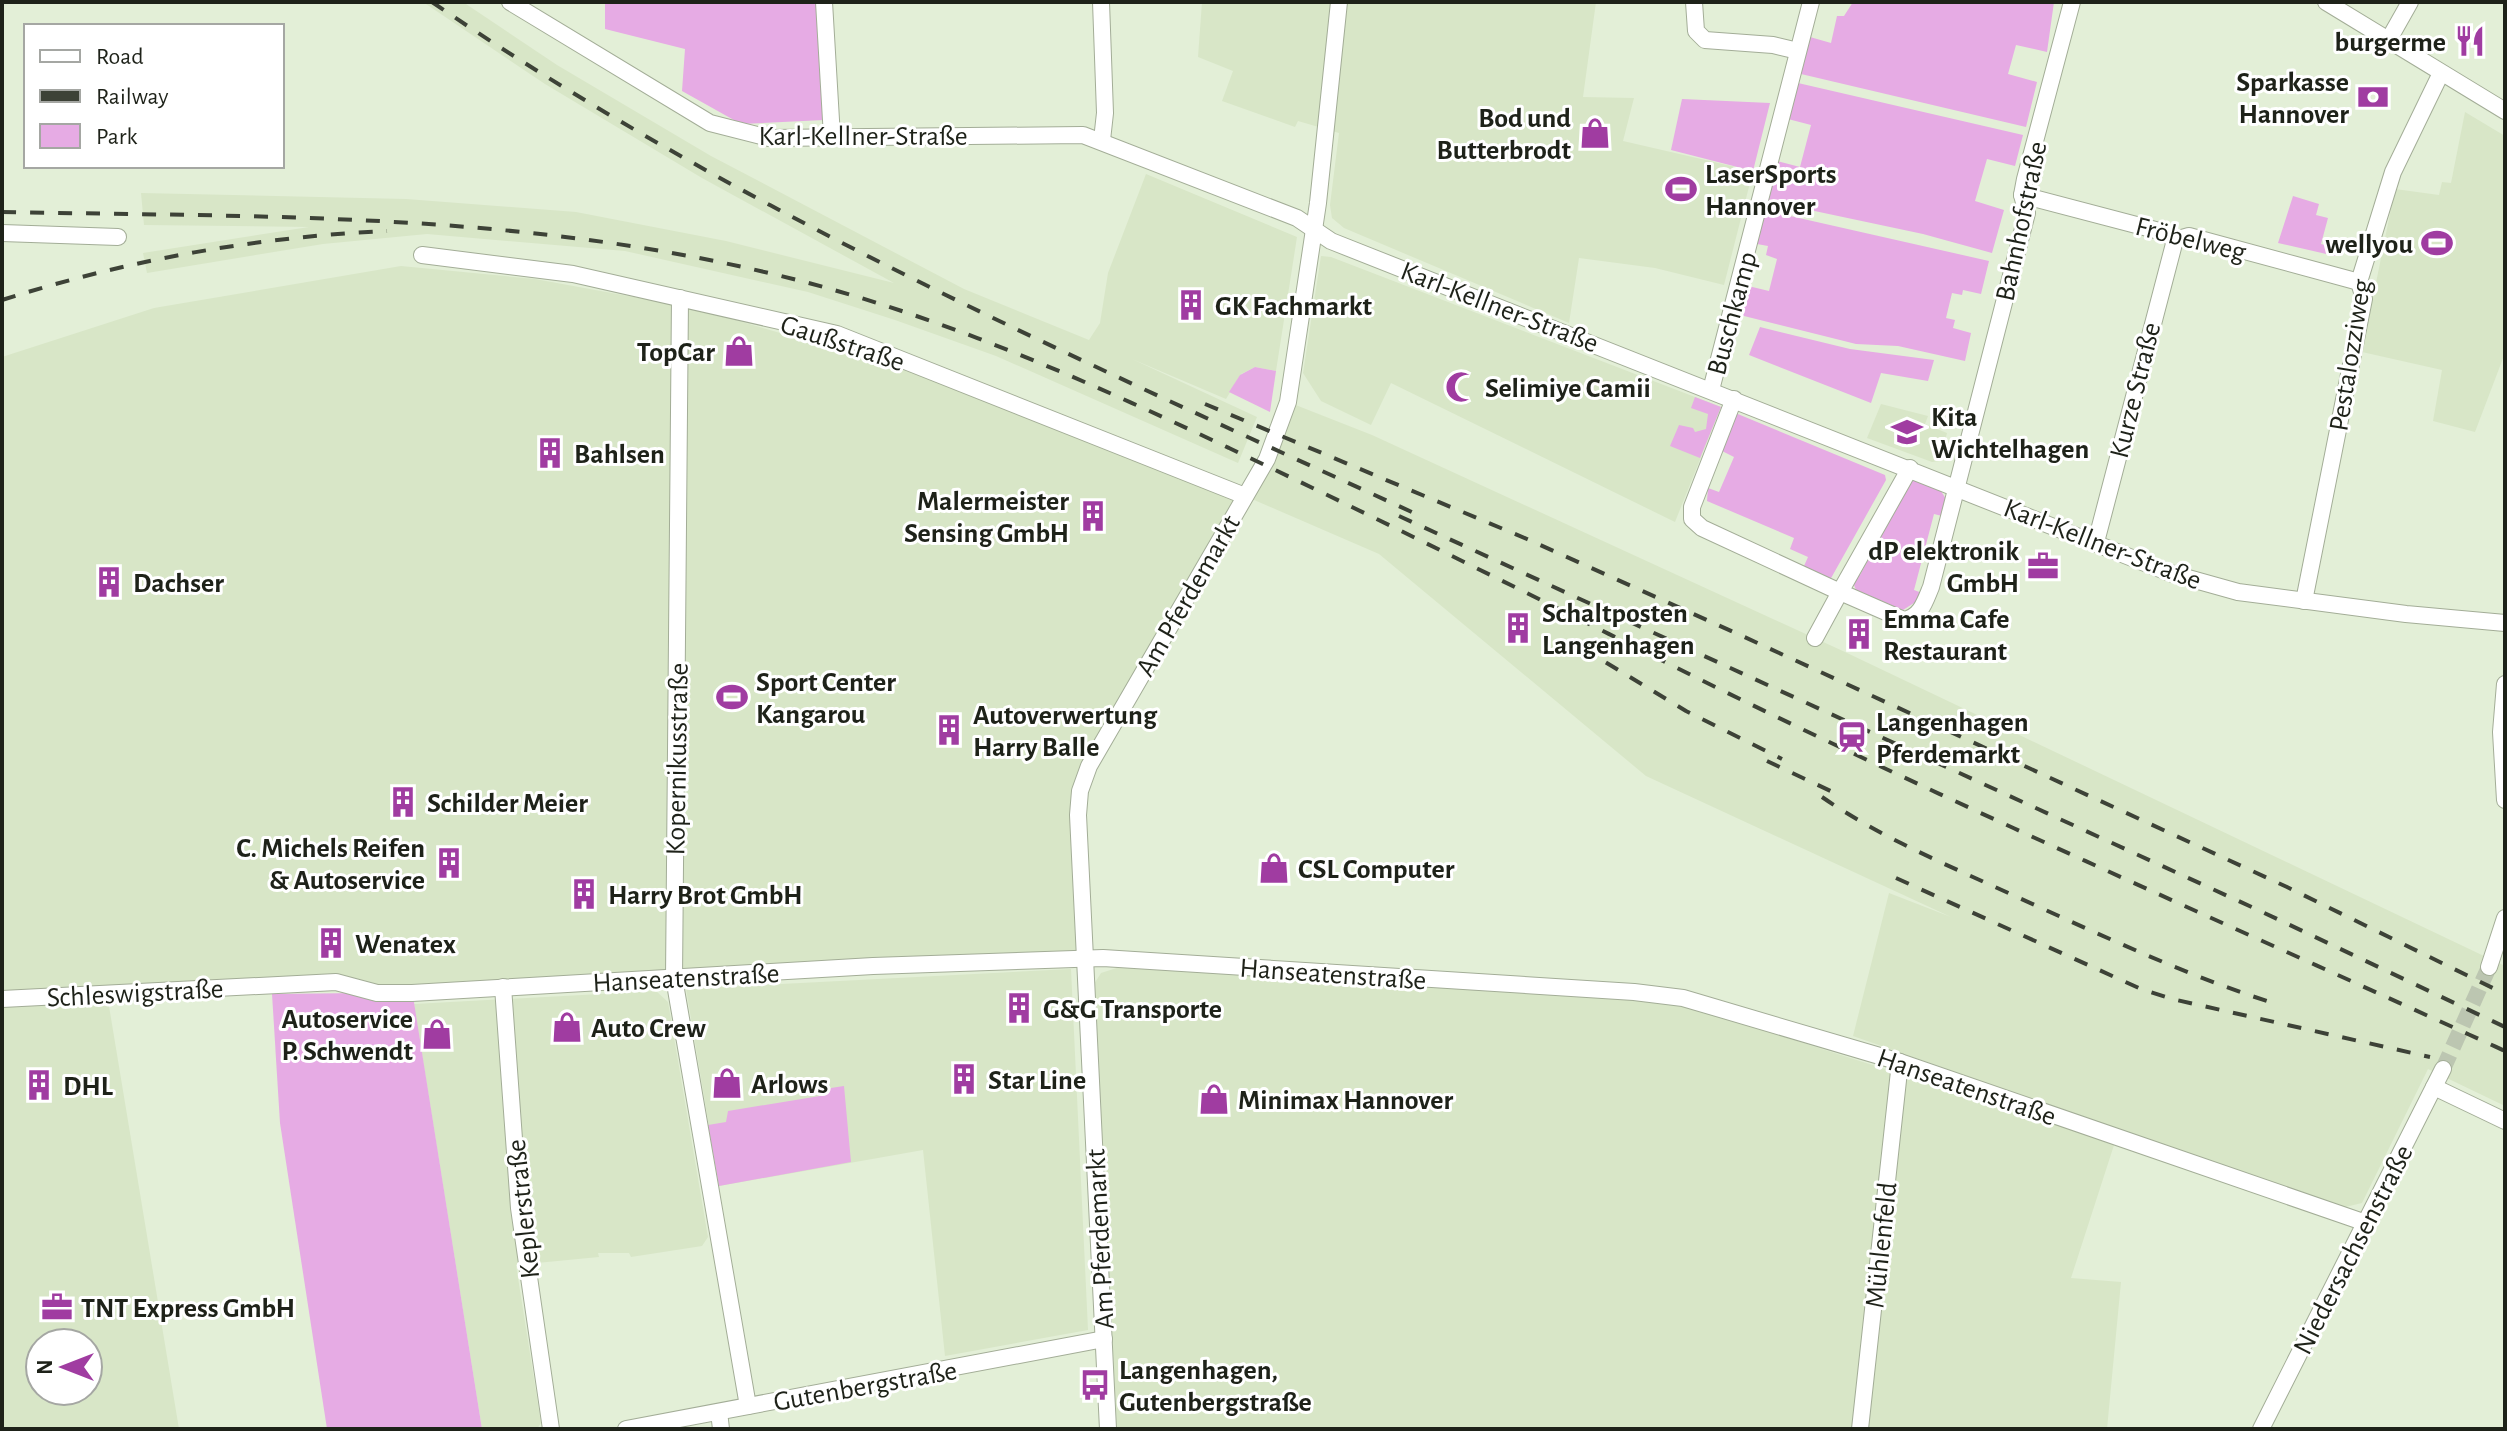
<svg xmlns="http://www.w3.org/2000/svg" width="2507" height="1431" font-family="'Alegreya Sans',sans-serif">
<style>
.built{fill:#d8e6c7;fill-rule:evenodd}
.green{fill:#e6abe4}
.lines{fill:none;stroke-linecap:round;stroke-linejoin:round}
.minor-tunnel{stroke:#bcc6b1;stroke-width:16;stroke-dasharray:16 8;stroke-linecap:butt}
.minor-casing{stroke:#a3ad97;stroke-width:18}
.minor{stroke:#fff;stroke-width:16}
.rail{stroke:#3d4237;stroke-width:4;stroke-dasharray:14 14;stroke-linecap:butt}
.labels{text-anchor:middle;stroke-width:6;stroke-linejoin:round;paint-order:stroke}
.poi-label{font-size:28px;font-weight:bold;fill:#1e2219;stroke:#fff;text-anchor:start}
.street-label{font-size:28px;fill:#1e2219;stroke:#fff}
</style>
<rect width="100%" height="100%" fill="#e3efd7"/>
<g class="built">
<polygon points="423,2 463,2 557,65 711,156 964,289 1089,340 1100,323 1108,273 1146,174 1297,237 1276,371 1255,367 1241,374 1226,399 1132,359 1257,417 1238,463 996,356 895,320 808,292 625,251 427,234 323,244 147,273 143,253 309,227 144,225 141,193 406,199 576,212 726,241 894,283 702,178 545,84"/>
<polygon points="1202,2 1596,2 1583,97 1634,98 1623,141 1753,171 1724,285 1655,268 1579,258 1569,323 1344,228 1332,218 1330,205 1339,133 1298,121 1295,127 1222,101 1233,71 1198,57"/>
<polygon points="2465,112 2505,136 2505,353 2475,432 2433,421 2442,370 2362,352 2395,189 2439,195 2442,182 2451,183"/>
<polygon points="1321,256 1331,257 1721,407 1675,522 1391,383 1371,425 1321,401 1303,373"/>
<path d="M401,266L535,279L694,308L915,372L1245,496L1288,402L1372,435L1845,652L2505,966V1106L2428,1069L2362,1203L2341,1208L1853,1036L1889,893L1951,917L1646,776L1379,554L1245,496L1080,791L1086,959L365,989L107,994L179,1429H2V357L154,308ZM40,1343H88V1391H40Z"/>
<polygon points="1881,404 1928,416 1925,424 1947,433 1940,461 1932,462 1867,438"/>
<polygon points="1126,965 1649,999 1687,1006 2115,1142 2071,1278 2121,1282 2107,1429 1117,1429 1094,984 1101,973"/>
<polygon points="1071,969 1088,1330 945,1356 923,1150 719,1186 686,989"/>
<polygon points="656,991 668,1002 708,1237 702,1246 631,1257 629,1253 598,1253 599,1257 516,1265 541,1423 537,1429 482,1429 414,1004"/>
</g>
<g class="green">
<polygon points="605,2 816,2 824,120 741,124 682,91 685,49 605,29"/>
<polygon points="1853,2 2054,2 2047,52 2016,45 2008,74 2037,82 2026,127 1801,74 1810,37 1831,43 1837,16 1844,16"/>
<polygon points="1798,83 2023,135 2015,166 1987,159 1975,201 2004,210 1992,253 1923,234 1767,201 1777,161 1800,167 1811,125 1788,119"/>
<polygon points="1682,99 1770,103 1753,171 1671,150"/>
<polygon points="2293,196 2319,204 2316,215 2328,218 2321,244 2338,248 2335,256 2278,243"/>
<polygon points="1764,210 1989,261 1981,294 1963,290 1962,295 1952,293 1946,318 1955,320 1953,328 1971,333 1965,361 1898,346 1856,344 1736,314 1744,285 1769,291 1777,259 1766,255 1768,246 1757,244"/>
<polygon points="1760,327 1850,349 1934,360 1928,381 1881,373 1871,403 1749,355"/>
<polygon points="1255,367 1276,371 1270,412 1229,392 1240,375"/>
<polygon points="1695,397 1721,407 1700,458 1670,446 1679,425 1693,428 1695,432 1706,429 1708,414 1691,408"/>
<polygon points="1733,412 1885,475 1886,480 1830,580 1804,566 1808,557 1790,549 1794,538 1707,501 1708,488 1719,492 1734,457 1718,449"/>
<polygon points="1912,478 1939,488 1946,499 1942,516 1934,514 1914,590 1922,593 1917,601 1903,610 1856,590 1852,580 1856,574 1860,575"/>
<polygon points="363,993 413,996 482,1429 327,1429 280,1123 272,994"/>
<polygon points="844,1086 851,1162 719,1186 708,1125 726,1122 728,1111 826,1095 831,1088"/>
</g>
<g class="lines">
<polyline class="minor-tunnel" points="2443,1069 2489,967"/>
<defs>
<g id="minor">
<polyline points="510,2 710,123 769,138 1083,135 1297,218 1331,241 2170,573 2238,592 2406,614 2505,623"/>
<polyline points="824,2 832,137"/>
<polyline points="1101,2 1105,113 1102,140"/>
<polyline points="1694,2 1696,31 1705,40 1773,45 1798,51"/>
<polyline points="2326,2 2505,111"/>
<polyline points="2388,41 2410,2"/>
<polyline points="2022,195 2163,232 2175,240 2189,236 2359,282"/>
<polyline points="2,233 118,237"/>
<polyline points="422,255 573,274 837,334 1245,496"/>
<polyline points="680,298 674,978 748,1406"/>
<polyline points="1711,390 1811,2"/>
<polyline points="1734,399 1692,507 1692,519 1702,528 1840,592 1815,638"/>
<path d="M1910,468L1840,592L1904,620C1921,617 1925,601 1931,587L2027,213L2022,195L2025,179L2072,2"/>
<polyline points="2096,542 2175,240"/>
<polyline points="2304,601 2364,299 2359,282 2393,172 2441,73"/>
<polyline points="2505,684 2501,732 2505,800"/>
<polyline points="2489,967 2505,918"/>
<polyline points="503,987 519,1208 551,1429"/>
<polyline points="2,999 336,982 377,993 412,993 873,966 1103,958 1634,992 1683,998 1900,1062 2366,1223"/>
<polyline points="2434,1087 2505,1121"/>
<polyline points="719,1412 721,1429"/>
<polyline points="626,1429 1104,1339"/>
<polyline points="1108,1429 1078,815 1080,791 1089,766 1267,459 1288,402 1318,203 1339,2"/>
<polyline points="1860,1429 1900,1062"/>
<polyline points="2261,1429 2443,1069"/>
</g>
</defs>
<use href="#minor" class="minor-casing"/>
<use href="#minor" class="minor"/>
<g class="rail">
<path d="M432,2C739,212 1079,359 1416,514"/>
<path d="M2,212C266,217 518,212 777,275C935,313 1083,379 1229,448C1379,519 1527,593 1675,667C1948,803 2228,924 2505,1051"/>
<path d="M2,300C128,260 255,237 387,231"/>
<polyline points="1205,404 1527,539 1738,634 2287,887 2505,994"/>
<polyline points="1399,516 2256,909 2505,1027"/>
<polyline points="1582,648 1686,711 1782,759"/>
<polyline points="1767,761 1839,795"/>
<path d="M1822,797C1883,839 1950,866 2017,897C2101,935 2183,974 2270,1002"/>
<polyline points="1896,878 2141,989 2172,999 2430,1057"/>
</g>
</g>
<defs>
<symbol id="restaurant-bare" viewBox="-9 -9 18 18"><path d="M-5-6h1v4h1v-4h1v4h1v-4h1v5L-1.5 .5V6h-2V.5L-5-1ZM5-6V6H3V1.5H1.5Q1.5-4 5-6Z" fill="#a03ca1" stroke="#fff" stroke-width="2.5" paint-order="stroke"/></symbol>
<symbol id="bank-bare" viewBox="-9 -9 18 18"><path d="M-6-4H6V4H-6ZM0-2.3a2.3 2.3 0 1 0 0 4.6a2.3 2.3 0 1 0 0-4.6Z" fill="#a03ca1" stroke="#fff" stroke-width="2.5" paint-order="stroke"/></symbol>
<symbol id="shop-bare" viewBox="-9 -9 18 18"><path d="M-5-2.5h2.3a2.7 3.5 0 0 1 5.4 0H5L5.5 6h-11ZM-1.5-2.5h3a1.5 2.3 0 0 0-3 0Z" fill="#a03ca1" stroke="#fff" stroke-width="2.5" paint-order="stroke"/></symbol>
<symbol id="stadium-bare" viewBox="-9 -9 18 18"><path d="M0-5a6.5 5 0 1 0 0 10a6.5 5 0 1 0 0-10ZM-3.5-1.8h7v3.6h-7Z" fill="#a03ca1" stroke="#fff" stroke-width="2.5" paint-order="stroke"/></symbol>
<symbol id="building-bare" viewBox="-9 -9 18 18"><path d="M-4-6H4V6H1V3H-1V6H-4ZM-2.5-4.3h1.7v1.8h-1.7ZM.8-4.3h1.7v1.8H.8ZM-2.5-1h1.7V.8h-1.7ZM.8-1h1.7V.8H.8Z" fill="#a03ca1" stroke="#fff" stroke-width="2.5" paint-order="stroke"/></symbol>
<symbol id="mosque-bare" viewBox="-9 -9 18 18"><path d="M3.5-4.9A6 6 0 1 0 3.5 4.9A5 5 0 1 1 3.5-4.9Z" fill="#a03ca1" stroke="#fff" stroke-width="2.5" paint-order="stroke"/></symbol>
<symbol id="school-bare" viewBox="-9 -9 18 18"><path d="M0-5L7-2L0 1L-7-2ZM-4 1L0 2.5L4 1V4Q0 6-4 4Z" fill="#a03ca1" stroke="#fff" stroke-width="2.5" paint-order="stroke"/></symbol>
<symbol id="office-bare" viewBox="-9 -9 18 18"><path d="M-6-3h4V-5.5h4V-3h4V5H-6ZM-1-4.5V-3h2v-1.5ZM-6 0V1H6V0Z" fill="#a03ca1" stroke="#fff" stroke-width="2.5" paint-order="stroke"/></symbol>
<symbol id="station-bare" viewBox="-9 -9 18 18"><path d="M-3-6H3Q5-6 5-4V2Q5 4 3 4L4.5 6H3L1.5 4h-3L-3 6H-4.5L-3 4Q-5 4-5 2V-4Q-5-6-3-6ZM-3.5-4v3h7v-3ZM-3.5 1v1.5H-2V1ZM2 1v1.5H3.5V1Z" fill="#a03ca1" stroke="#fff" stroke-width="2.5" paint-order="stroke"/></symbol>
<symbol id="bus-bare" viewBox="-9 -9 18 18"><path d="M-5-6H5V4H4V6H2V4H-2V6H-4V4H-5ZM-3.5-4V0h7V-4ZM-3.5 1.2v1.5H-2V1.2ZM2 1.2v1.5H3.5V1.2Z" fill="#a03ca1" stroke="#fff" stroke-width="2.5" paint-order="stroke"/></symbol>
</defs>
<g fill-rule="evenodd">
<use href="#restaurant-bare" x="2448" y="19" width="44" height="44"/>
<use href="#bank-bare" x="2351" y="75" width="44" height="44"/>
<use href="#shop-bare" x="1573" y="111" width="44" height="44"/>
<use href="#stadium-bare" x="1659" y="167" width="44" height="44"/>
<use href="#stadium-bare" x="2415" y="221" width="44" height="44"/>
<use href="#building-bare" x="1169" y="283" width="44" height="44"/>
<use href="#shop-bare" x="717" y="329" width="44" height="44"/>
<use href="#mosque-bare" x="1439" y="365" width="44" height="44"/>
<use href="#school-bare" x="1885" y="410" width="44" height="44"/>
<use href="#building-bare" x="528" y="431" width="44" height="44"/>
<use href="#building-bare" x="1071" y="494" width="44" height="44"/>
<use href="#office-bare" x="2021" y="544" width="44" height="44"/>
<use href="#building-bare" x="87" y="560" width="44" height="44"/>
<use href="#building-bare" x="1496" y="606" width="44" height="44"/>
<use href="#building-bare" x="1837" y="612" width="44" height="44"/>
<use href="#stadium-bare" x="710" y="675" width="44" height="44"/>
<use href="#building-bare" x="927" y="708" width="44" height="44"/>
<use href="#station-bare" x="1830" y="715" width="44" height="44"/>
<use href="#building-bare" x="381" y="780" width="44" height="44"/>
<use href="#building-bare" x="427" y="841" width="44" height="44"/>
<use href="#shop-bare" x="1252" y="846" width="44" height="44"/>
<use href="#building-bare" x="562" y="872" width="44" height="44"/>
<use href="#building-bare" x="309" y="921" width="44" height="44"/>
<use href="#building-bare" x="997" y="986" width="44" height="44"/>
<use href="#shop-bare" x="545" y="1005" width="44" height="44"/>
<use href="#shop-bare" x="415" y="1012" width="44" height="44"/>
<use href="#building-bare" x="942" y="1057" width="44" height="44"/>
<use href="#shop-bare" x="705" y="1061" width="44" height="44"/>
<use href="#building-bare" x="17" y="1063" width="44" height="44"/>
<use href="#shop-bare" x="1192" y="1077" width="44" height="44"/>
<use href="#office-bare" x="35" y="1285" width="44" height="44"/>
<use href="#bus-bare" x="1073" y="1363" width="44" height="44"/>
</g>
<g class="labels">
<g class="poi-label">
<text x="2446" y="51" text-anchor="end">burgerme</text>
<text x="2349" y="91" text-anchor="end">Sparkasse<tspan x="2349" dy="32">Hannover</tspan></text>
<text x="1571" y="127" text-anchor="end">Bod und<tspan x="1571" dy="32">Butterbrodt</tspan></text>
<text x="1705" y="183">LaserSports<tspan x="1705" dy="32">Hannover</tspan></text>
<text x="2413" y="253" text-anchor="end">wellyou</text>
<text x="1215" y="315">GK Fachmarkt</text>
<text x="715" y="361" text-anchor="end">TopCar</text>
<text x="1485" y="397">Selimiye Camii</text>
<text x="1931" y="426">Kita<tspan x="1931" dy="32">Wichtelhagen</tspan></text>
<text x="574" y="463">Bahlsen</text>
<text x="1069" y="510" text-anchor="end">Malermeister<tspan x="1069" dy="32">Sensing GmbH</tspan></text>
<text x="2019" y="560" text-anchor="end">dP elektronik<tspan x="2019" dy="32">GmbH</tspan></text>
<text x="133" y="592">Dachser</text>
<text x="1542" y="622">Schaltposten<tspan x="1542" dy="32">Langenhagen</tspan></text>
<text x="1883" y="628">Emma Cafe<tspan x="1883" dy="32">Restaurant</tspan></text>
<text x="756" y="691">Sport Center<tspan x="756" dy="32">Kangarou</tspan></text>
<text x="973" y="724">Autoverwertung<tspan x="973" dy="32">Harry Balle</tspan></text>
<text x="1876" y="731">Langenhagen<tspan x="1876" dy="32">Pferdemarkt</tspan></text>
<text x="427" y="812">Schilder Meier</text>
<text x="425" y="857" text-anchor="end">C. Michels Reifen<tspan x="425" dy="32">&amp; Autoservice</tspan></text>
<text x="1298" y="878">CSL Computer</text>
<text x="608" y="904">Harry Brot GmbH</text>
<text x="355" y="953">Wenatex</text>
<text x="1043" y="1018">G&amp;G Transporte</text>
<text x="413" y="1028" text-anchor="end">Autoservice<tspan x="413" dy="32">P. Schwendt</tspan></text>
<text x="591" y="1037">Auto Crew</text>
<text x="988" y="1089">Star Line</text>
<text x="751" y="1093">Arlows</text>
<text x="63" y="1095">DHL</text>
<text x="1238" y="1109">Minimax Hannover</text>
<text x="81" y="1317">TNT Express GmbH</text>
<text x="1119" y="1379">Langenhagen,<tspan x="1119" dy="32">Gutenbergstraße</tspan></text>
</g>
<g class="street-label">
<text x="863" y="145">Karl-Kellner-Straße</text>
<text transform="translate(2020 221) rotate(-78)" y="10">Bahnhofstraße</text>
<text transform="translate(2191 238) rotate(14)" y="10">Fröbelweg</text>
<text transform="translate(1500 306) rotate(21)" y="10">Karl-Kellner-Straße</text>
<text transform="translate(1731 313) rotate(-75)" y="10">Buschkamp</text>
<text transform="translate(843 342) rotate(18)" y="10">Gaußstraße</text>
<text transform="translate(2349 355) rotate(-81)" y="10">Pestalozziweg</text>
<text transform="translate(2134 390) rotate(-76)" y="10">Kurze Straße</text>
<text transform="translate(2103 543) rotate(21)" y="10">Karl-Kellner-Straße</text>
<text transform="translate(1187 595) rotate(-60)" y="10">Am Pferdemarkt</text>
<text transform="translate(676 759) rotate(-89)" y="10">Kopernikusstraße</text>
<text transform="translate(1333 973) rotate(4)" y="10">Hanseatenstraße</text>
<text transform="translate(686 977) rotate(-3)" y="10">Hanseatenstraße</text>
<text transform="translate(135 992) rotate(-3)" y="10">Schleswigstraße</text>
<text transform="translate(1967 1086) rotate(19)" y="10">Hanseatenstraße</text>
<text transform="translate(522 1209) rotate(-96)" y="10">Keplerstraße</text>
<text transform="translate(1099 1239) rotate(-93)" y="10">Am Pferdemarkt</text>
<text transform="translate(1880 1245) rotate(-84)" y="10">Mühlenfeld</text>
<text transform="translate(2352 1249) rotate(-63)" y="10">Niedersachsenstraße</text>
<text transform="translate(865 1385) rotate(-10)" y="10">Gutenbergstraße</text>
</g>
</g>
<rect width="2507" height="1431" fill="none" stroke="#1e2219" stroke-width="8"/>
<rect x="24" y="24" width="260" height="144" fill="#ffffff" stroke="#a5a7a3" stroke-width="2"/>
<rect x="40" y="50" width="40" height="12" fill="#ffffff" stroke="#a5a7a3" stroke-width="2"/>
<text x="96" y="64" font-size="24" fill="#1e2219">Road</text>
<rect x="40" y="90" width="40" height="12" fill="#3d4237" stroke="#a5a7a3" stroke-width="2"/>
<text x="96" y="104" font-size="24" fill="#1e2219">Railway</text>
<rect x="40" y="124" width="40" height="24" fill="#e6abe4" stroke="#a5a7a3" stroke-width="2"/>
<text x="96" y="144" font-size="24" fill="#1e2219">Park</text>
<g transform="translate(64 1367) rotate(270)"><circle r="38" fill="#ffffff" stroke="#a5a7a3" stroke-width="2"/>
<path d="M0-6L14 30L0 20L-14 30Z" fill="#a03ca1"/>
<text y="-12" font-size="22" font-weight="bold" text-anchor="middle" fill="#1e2219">N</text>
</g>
</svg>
